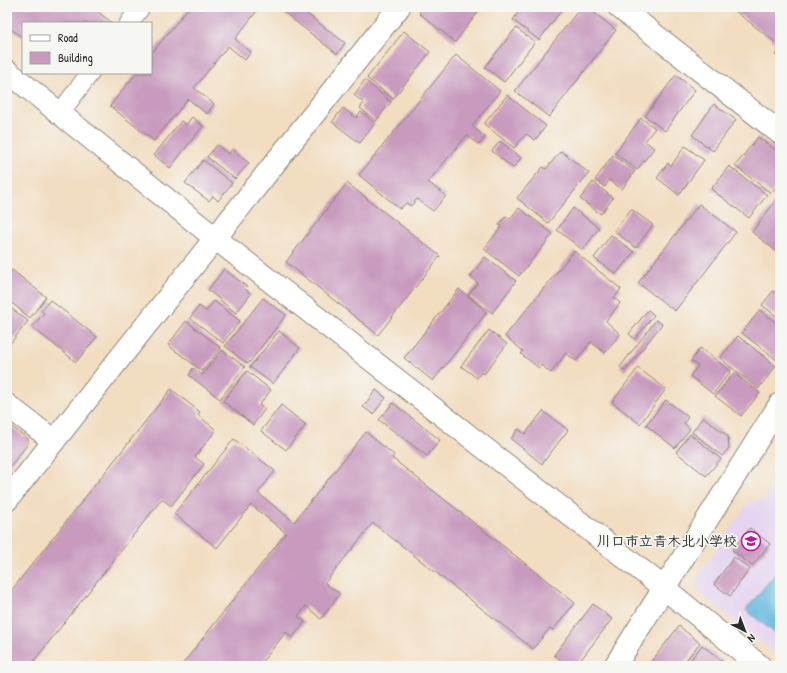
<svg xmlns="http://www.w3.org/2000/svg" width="787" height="673" font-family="'Patrick Hand','Klee One',sans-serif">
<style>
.built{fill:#e5d3f1}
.water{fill:#63b9df;stroke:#477285}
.building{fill:#c89abe}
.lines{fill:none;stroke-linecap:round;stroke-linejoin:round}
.service-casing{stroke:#8e8476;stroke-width:20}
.minor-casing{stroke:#8e8476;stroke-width:24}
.tertiary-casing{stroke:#8e8476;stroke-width:24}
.service{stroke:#fff;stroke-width:18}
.minor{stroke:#fff;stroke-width:22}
.tertiary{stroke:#fff;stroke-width:22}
.labels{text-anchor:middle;stroke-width:3.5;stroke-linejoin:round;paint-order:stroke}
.poi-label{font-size:14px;font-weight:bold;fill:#2b2b2b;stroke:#f6f6f2;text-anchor:end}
</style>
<rect width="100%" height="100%" fill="#f6f6f2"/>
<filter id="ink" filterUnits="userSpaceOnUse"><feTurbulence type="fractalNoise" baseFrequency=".025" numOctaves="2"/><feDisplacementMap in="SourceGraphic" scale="8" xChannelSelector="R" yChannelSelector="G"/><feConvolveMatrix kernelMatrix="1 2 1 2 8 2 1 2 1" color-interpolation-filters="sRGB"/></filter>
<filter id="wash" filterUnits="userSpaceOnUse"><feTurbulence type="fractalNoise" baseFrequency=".012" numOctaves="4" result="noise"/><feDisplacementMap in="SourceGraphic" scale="16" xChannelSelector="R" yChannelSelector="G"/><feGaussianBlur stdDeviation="0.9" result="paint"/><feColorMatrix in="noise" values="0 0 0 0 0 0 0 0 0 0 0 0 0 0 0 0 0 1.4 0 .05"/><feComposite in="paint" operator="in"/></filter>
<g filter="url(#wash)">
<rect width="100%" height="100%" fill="#f2ddc1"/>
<polygon class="built" points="780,473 780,658 699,593 695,580 749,502 765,500"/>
<polygon class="water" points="780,568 780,637 746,610"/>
<g id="blocks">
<g class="building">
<polygon points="7,7 92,7 111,22 110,23 23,23 23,38 7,26"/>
<polygon points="189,7 260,7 235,39 251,52 245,60 228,46 194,88 214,104 207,114 188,99 154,141 110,106 136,73 151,73 151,54"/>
<polygon points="277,7 298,7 345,43 337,54"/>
<polygon points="424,7 482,7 455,42 419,13"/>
<polygon points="522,7 564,7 539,40 513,20"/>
<polygon points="581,7 587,7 616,30 549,117 515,91"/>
<polygon points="730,7 780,7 780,46"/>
<polygon points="516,28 535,42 504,82 485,67"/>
<polygon points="404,31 430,52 393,99 367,78"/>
<polygon points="780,48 780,58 775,55"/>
<polygon points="456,55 500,91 472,126 485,137 479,145 467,135 428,182 446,196 433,211 417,199 411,206 406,203 400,209 359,175"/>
<polygon points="676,75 695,90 665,131 645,116"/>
<polygon points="365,80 391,102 376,121 360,108 364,103 354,95"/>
<polygon points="507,95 546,126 535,140 526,134 514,148 484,124"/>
<polygon points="714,104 736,120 713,151 692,135"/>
<polygon points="343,108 356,118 361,112 375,123 360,143 332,122"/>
<polygon points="192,117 203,126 170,168 154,155 181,121 186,125"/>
<polygon points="641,118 655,128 645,141 654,148 637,170 615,153"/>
<polygon points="758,137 780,153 780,182 771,193 735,166"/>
<polygon points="500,141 521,158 513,168 492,151"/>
<polygon points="217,145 229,154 232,149 249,163 235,179 207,157"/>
<polygon points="685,146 704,160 679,195 657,178 668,163 671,166"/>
<polygon points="561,151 589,173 548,223 517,198 543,167 546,169"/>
<polygon points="613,155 635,171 622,189 609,180 605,187 595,180"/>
<polygon points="203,160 232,183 218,201 213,196 209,201 185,183"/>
<polygon points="729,166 767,195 749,218 711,189"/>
<polygon points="593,182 613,198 601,214 580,199"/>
<polygon points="347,183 440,256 378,335 286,262"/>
<polygon points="780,195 780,254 752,232"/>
<polygon points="699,204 736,232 675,311 638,283"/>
<polygon points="519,208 553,234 519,276 484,249 502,226 499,225 506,216 510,219"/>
<polygon points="573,208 599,228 583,250 557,230"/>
<polygon points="631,209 653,225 636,248 614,231"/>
<polygon points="611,235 634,252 616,274 594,258"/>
<polygon points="574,251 621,289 614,298 620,303 606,321 620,334 605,353 591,342 576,361 566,353 551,373 541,365 539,368 521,354 523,351 505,336"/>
<polygon points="485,257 516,281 492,313 468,295 478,283 470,277"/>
<polygon points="224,269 247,287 245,289 251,294 236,313 208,290"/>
<polygon points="12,270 46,297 30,318 7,299 7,277"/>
<polygon points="459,289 487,312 433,381 404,358"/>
<polygon points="773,291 780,296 780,319 762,305"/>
<polygon points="263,298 286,315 248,364 225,346"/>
<polygon points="50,300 97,337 76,362 32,327 44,313 41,311"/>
<polygon points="214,301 240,321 223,343 190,318 199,306 206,311"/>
<polygon points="7,305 28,321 9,345 7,343"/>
<polygon points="648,310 654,315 635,339 629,334"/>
<polygon points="760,310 780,326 780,359 778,361 742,333"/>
<polygon points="656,320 662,324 625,371 620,367"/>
<polygon points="186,321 221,348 202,371 168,345"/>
<polygon points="489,330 507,344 484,374 481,372 477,378 461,366"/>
<polygon points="279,331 300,348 273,384 250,367"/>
<polygon points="738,336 776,366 758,389 720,358"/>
<polygon points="700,348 731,371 713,394 690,376 698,366 691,361"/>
<polygon points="222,350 245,367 220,399 189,375 193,368 202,375"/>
<polygon points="638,368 666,389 640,424 612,402"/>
<polygon points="247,371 271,390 259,405 265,409 253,425 223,401"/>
<polygon points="734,373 760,393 741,416 715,396"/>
<polygon points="171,389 200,412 198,415 216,430 195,457 204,464 171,506 162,499 30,666 7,666 7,596"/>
<polygon points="376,390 386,398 373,414 363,407"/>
<polygon points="666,400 688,417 684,423 690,429 675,448 646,425"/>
<polygon points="393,403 440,440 427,456 379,420"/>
<polygon points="281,405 306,425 286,450 261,431"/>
<polygon points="543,411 568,430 542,464 511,439 518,429 525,434"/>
<polygon points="703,417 728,436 729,448 722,456 692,432"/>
<polygon points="7,423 28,439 28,444 7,470"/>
<polygon points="366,432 394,455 392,458 575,603 553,630 550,628 533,649 373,523 325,583 340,594 321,619 306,606 298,616 305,622 292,638 286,632 259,666 181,666 286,533 251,505 217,548 174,514 234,439 275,471 258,493 294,522"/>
<polygon points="690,434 721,459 706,476 676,452"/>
<polygon points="750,528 770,544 752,566 732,550"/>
<polygon points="734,557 750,569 730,596 714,584"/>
<polygon points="593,604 612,619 576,666 568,666 554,655"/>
<polygon points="679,626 700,643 681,666 656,666 651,662"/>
<polygon points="702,645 726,664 724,666 686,666"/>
</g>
</g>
</g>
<g filter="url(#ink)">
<use href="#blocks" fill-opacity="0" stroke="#8e8476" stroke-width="1"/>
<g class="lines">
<defs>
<g id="service">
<polyline points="129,23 141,7"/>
<polyline points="60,113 90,73"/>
</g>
<g id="minor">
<polyline points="7,405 54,441"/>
<polyline points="664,588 760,666"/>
</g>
<g id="tertiary">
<polyline points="619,7 780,133"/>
<polyline points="7,71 215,238 664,588"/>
<polyline points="7,500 399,7"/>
<polyline points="615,666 780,404"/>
</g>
</defs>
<use href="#service" class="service-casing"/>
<use href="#minor" class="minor-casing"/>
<use href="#tertiary" class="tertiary-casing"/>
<use href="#service" class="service"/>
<use href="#minor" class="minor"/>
<use href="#tertiary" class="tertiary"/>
</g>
</g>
<defs>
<symbol id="school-ring" viewBox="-11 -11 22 22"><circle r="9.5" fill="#f6f6f2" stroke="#b5179e" stroke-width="1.5"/><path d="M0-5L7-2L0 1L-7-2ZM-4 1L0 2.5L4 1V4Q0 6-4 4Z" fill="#b5179e"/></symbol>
</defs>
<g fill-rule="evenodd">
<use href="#school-ring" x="740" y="530" width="22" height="22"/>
</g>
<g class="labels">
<g class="poi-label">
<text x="737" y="546">川口市立青木北小学校</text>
</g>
</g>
<rect width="787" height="673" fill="none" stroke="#f6f6f2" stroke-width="24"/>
<rect x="22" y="22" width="130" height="52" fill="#f6f6f2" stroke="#a5a5a2"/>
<rect x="30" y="35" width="20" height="6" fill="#ffffff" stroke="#a5a5a2"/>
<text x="58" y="42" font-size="12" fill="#2b2b2b">Road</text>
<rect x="30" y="52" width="20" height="12" fill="#c89abe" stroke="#a5a5a2"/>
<text x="58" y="62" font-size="12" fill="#2b2b2b">Building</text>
<g transform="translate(745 631) rotate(138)" stroke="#f6f6f2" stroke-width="3" paint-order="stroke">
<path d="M0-3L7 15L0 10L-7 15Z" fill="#2b2b2b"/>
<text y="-6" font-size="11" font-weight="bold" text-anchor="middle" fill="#2b2b2b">N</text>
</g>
</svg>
